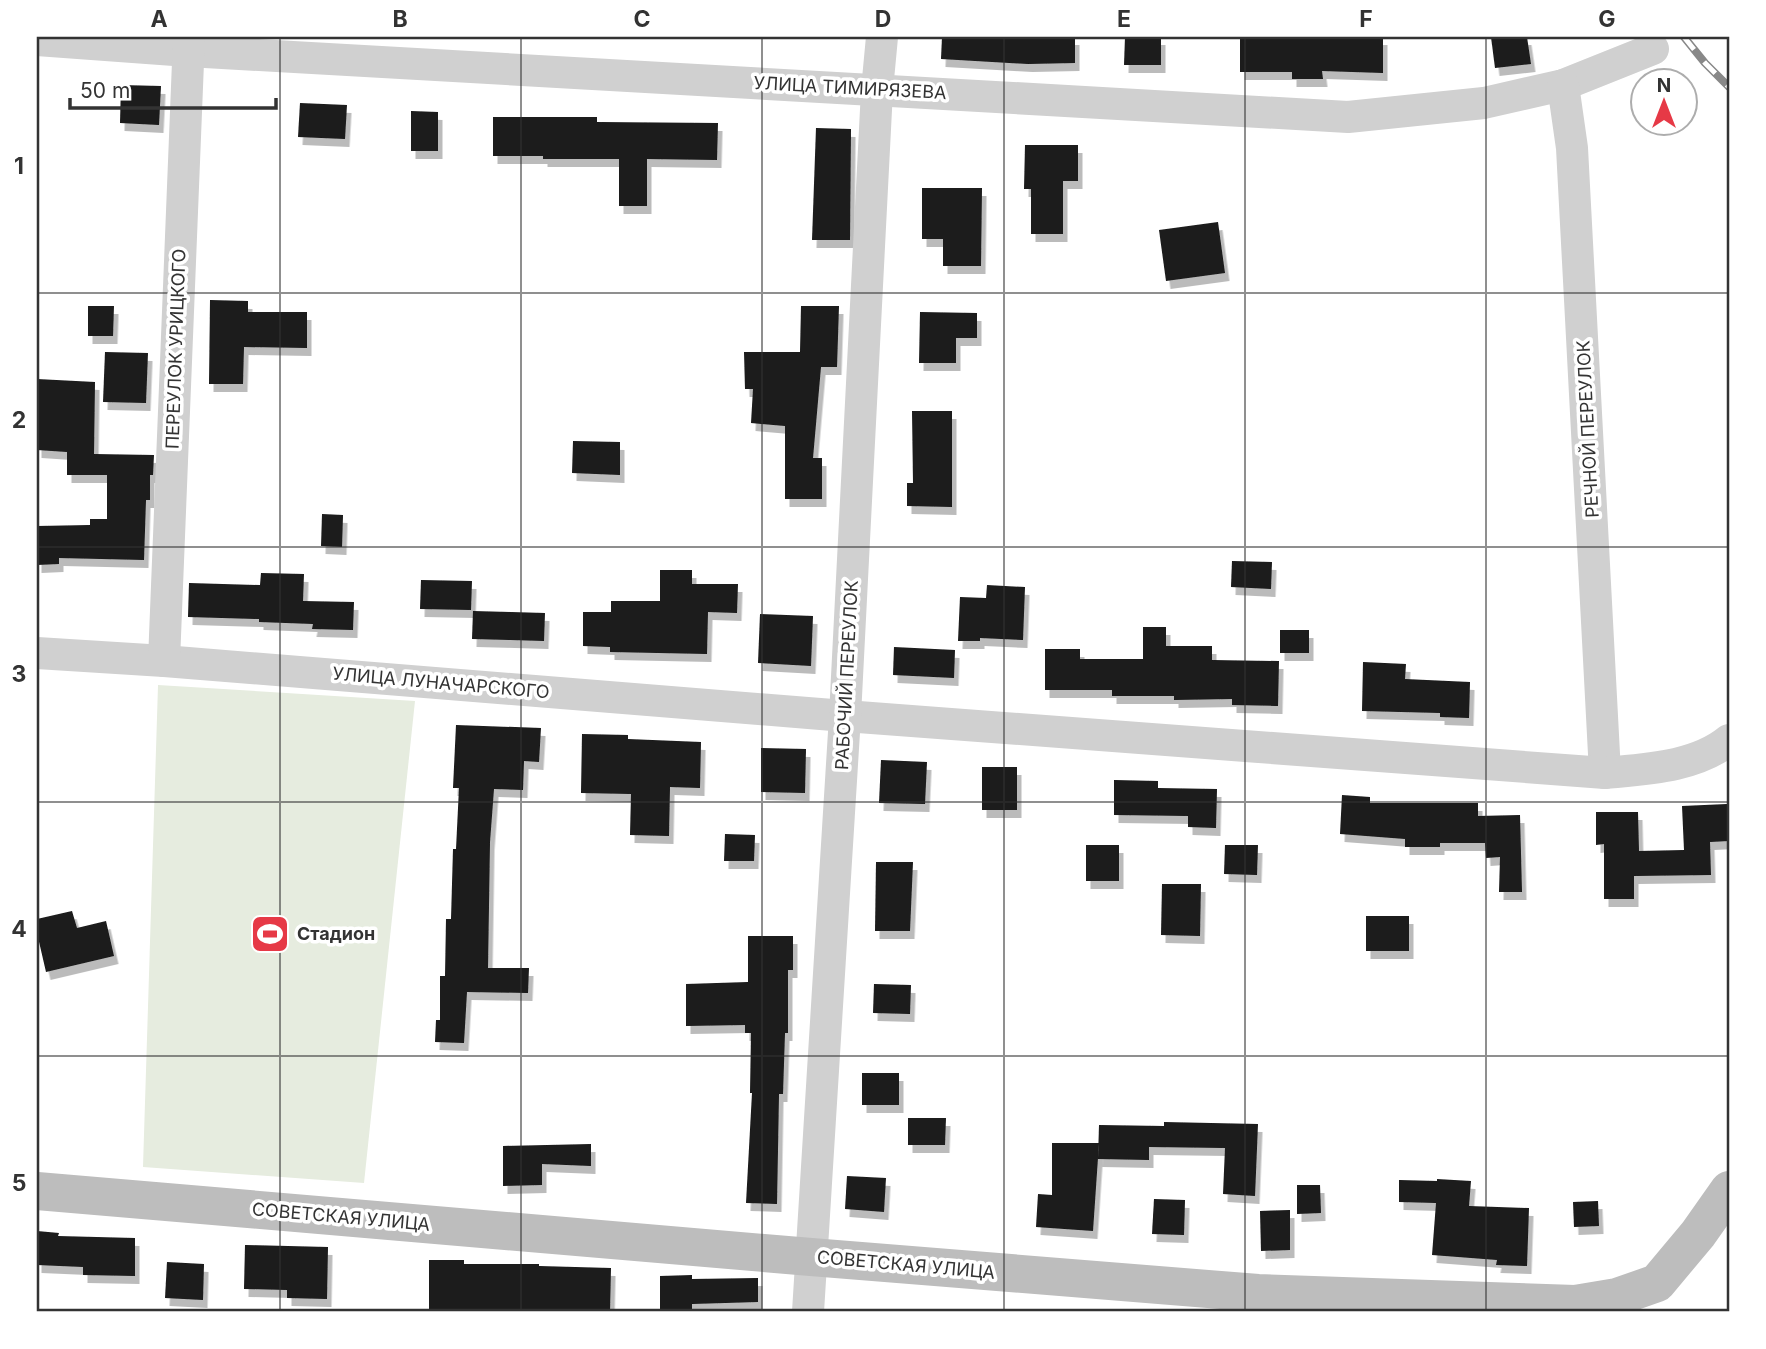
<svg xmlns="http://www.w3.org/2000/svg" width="1766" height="1349" font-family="Inter,sans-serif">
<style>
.green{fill:#e6ecdf}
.building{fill:#1a1a1a;filter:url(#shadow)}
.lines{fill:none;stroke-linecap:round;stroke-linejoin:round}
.street{stroke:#d0d0d0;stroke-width:32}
.secondary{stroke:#bdbdbd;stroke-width:38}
.rail-casing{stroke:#888;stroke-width:8}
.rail{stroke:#fff;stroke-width:5;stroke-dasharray:16;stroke-linecap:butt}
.grid{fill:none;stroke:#333;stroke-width:2;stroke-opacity:0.55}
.labels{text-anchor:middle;stroke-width:7;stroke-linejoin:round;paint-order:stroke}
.street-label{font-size:18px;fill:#333;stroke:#fff}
.poi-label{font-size:18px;font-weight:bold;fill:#333;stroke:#fff;text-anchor:start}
.neatline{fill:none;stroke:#333;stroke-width:2.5}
.grid-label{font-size:23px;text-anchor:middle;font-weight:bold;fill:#333}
</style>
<defs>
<filter id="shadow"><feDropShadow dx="4.5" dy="8" stdDeviation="0" flood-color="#0004"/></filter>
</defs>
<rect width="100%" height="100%" fill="#fff"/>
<polygon class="green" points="158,685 415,701 364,1183 143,1167"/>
<g class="building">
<polygon points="942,37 1075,37 1075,63 1028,64 941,59"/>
<polygon points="1125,37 1161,37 1161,65 1124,65"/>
<polygon points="1383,37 1383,73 1322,71 1323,79 1292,79 1292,72 1240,72 1240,39"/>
<polygon points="1491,37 1527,37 1531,64 1495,68"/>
<polygon points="121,85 161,86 159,125 120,123"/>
<polygon points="300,103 347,105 345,139 298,137"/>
<polygon points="411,111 438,112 438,151 411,151"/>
<polygon points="493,117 597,117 597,122 718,123 717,160 647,159 647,206 619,206 619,159 543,159 543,156 493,156"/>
<polygon points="816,128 851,129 850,240 812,240"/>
<polygon points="1025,145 1078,145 1078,181 1063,181 1063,234 1031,234 1031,189 1024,189"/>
<polygon points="922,188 982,188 981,266 943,266 943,239 922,239"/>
<polygon points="1218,222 1225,273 1166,281 1159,230"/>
<polygon points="210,300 248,301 248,312 307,312 307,348 244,347 243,384 209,384"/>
<polygon points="88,306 114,306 113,336 88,336"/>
<polygon points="801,306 839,306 837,367 821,367 813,458 822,458 822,499 785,499 785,426 751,423 753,389 745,389 744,352 800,352"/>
<polygon points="920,312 977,313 977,338 956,338 956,363 919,363"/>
<polygon points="105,352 148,353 146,403 103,402"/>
<polygon points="37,379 95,382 94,454 154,455 153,475 150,475 150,500 146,500 144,560 59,558 59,564 37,565 37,526 90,525 90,519 107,519 107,475 67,475 67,452 37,450"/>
<polygon points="912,411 952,411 952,507 907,506 907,483 913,483"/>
<polygon points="573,441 620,442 620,475 572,473"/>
<polygon points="322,514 343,515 342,547 321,546"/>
<polygon points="1232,561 1272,562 1271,589 1231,587"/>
<polygon points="660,570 692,570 692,584 738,584 737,613 708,612 707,654 610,652 610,647 583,646 583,612 611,612 611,601 660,601"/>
<polygon points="261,573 304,574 303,601 354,602 353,630 312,629 313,624 259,622 259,619 188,617 189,583 260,585"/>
<polygon points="421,580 472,581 471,610 420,609"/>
<polygon points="987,585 1025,587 1023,640 980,638 980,641 958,641 960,597 986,598"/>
<polygon points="473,611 545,613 544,641 472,639"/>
<polygon points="760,614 813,616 811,666 758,663"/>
<polygon points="1143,627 1166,627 1166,646 1212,646 1212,660 1279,661 1278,706 1232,705 1232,699 1174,700 1174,696 1112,696 1112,690 1045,690 1045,649 1080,649 1080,659 1143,659"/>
<rect x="1280" y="630" width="29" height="23"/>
<polygon points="894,647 955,650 954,678 893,675"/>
<polygon points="1363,662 1406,664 1405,679 1470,682 1469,718 1440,717 1440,713 1362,711"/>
<polygon points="456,725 541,728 539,762 524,761 523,790 494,789 490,842 488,968 529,968 528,993 467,992 464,1043 435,1042 436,1020 440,1020 440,976 445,976 446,919 451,919 453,849 456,849 459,788 453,788"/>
<polygon points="582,734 628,735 628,739 701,742 700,788 670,787 669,836 630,835 631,794 581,793"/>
<polygon points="761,748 806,749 805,793 761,792"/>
<polygon points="881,760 927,762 925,804 879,803"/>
<rect x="982" y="767" width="35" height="43"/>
<polygon points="1114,780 1158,781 1158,788 1217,789 1216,828 1188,827 1188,816 1114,815"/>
<polygon points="1342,795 1370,797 1370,803 1478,803 1478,816 1520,815 1522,892 1499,892 1500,857 1486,858 1485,843 1440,843 1440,847 1405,847 1405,839 1340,834"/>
<polygon points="1727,804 1729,841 1710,842 1711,875 1634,876 1634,899 1604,899 1604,844 1596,845 1596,812 1638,812 1639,851 1684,850 1682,806"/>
<polygon points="725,834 755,835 754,861 724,861"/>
<rect x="1086" y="845" width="33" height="36"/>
<polygon points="1225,845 1258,845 1257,875 1224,874"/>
<polygon points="876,862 913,862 910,931 875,931"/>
<polygon points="1162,884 1201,884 1200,936 1161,935"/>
<polygon points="72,911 77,928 106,921 114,956 46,972 37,933 37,919"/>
<rect x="1366" y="916" width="43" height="35"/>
<polygon points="748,936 793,936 793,970 788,970 788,1033 785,1033 783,1094 779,1094 777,1204 746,1203 752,1093 750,1093 751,1033 745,1033 745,1025 686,1026 686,984 748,982"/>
<polygon points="874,984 911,985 910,1014 873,1013"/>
<rect x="862" y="1073" width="37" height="32"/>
<polygon points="908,1118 946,1118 945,1145 908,1145"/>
<polygon points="1164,1122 1258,1124 1255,1196 1223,1194 1225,1148 1149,1147 1149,1160 1098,1159 1099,1125 1164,1126"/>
<polygon points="1052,1143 1099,1143 1093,1231 1036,1227 1038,1194 1052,1195"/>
<polygon points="591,1144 591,1166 542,1164 542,1185 503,1186 503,1146"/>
<polygon points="847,1176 886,1178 884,1212 845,1209"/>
<polygon points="1437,1179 1471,1181 1469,1206 1529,1208 1527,1266 1496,1265 1497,1260 1432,1255 1436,1203 1399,1202 1399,1180 1437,1181"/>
<polygon points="1297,1185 1320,1185 1321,1213 1297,1214"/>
<polygon points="1154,1199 1185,1200 1184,1235 1152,1234"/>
<polygon points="1598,1201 1599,1226 1574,1227 1573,1202"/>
<polygon points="1290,1210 1290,1250 1261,1251 1260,1211"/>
<polygon points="37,1231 59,1233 58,1236 135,1238 135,1276 83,1275 83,1267 37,1265"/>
<polygon points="245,1245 328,1247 327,1299 287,1298 287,1290 244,1289"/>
<polygon points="429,1260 464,1260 464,1264 539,1264 539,1266 611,1268 610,1312 429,1310"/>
<polygon points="167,1262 204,1264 203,1300 165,1298"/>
<polygon points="692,1275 692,1279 758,1278 758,1302 692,1304 692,1312 660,1312 660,1276"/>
</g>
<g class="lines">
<g class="street">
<polyline points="37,40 188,51 1348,117 1484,103 1563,85 1653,49"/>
<polyline points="1563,85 1572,148 1605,773"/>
<path d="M37,653L164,661L845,716L1605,773C1647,769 1696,767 1729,740"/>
<polyline points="164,661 189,37"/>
<polyline points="808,1312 845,716 877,90 882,37"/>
</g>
<polyline class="secondary" points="37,1191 811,1257 1258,1293 1575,1304 1617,1297 1657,1283 1698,1234 1729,1190"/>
<defs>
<polyline id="rail" points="1684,37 1705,63 1729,87"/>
</defs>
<use href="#rail" class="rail-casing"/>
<use href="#rail" class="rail"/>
</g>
<path class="grid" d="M280,37V1312M521,37V1312M762,37V1312M1004,37V1312M1245,37V1312M1486,37V1312M37,293H1729M37,547H1729M37,802H1729M37,1056H1729"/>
<defs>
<symbol id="stadium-square" viewBox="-11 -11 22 22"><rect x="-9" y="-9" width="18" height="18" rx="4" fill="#e63946" stroke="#fff"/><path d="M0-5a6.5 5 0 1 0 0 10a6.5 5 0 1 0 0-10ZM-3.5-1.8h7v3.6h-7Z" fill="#fff"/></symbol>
</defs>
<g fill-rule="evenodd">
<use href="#stadium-square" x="248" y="912" width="44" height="44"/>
</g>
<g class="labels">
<g class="street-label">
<text transform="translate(850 88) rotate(3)" y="6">УЛИЦА ТИМИРЯЗЕВА</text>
<text transform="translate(176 349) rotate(-88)" y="6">ПЕРЕУЛОК УРИЦКОГО</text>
<text transform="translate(1588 429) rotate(-93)" y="6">РЕЧНОЙ ПЕРЕУЛОК</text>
<text transform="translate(847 675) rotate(-87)" y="6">РАБОЧИЙ ПЕРЕУЛОК</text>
<text transform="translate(441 683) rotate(5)" y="6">УЛИЦА ЛУНАЧАРСКОГО</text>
<text transform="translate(341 1217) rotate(5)" y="6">СОВЕТСКАЯ УЛИЦА</text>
<text transform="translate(906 1265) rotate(5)" y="6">СОВЕТСКАЯ УЛИЦА</text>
</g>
<g class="poi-label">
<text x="297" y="940">Стадион</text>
</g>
</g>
<rect width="1766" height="1349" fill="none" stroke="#ffffff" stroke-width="77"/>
<g transform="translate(1664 102)"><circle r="33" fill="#ffffff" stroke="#adadad" stroke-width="2"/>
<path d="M0-5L12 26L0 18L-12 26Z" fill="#e63946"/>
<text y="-10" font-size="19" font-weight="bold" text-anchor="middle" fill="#333333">N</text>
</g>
<path d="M70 98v10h206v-10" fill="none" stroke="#333333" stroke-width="3.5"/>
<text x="80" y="98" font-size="21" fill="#333333" stroke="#ffffff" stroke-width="5" paint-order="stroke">50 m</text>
<rect x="38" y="38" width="1690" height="1272" class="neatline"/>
<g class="grid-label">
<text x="159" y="27">A</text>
<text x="400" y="27">B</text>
<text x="642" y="27">C</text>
<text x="883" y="27">D</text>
<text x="1124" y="27">E</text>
<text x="1366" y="27">F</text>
<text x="1607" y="27">G</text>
<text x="19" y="174">1</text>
<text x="19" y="428">2</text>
<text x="19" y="682">3</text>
<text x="19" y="937">4</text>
<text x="19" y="1191">5</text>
</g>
</svg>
